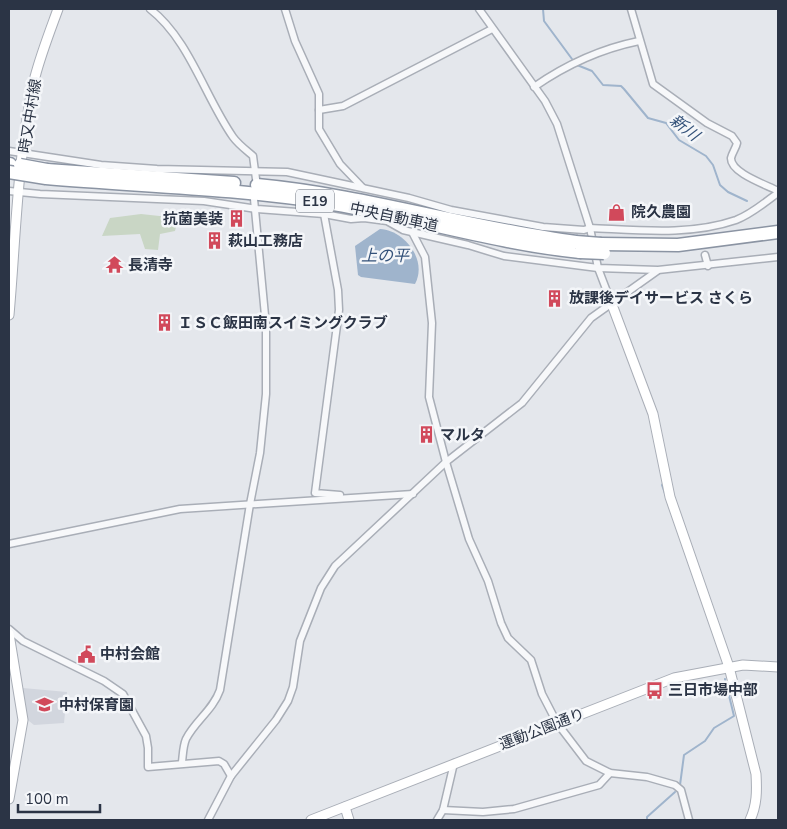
<svg xmlns="http://www.w3.org/2000/svg" width="787" height="829" font-family="'Nunito Sans','Noto Sans JP',sans-serif">
<style>
.built{fill:#d2d6de}
.green{fill:#c9d6c5}
.water{fill:#9fb4cc}
.lines{fill:none;stroke-linecap:round;stroke-linejoin:round}
.stream{stroke:#9fb4cc;stroke-width:2}
.street-casing{stroke:#a9aeb7;stroke-width:9}
.secondary-casing{stroke:#a9aeb7;stroke-width:11}
.highway-casing{stroke:#8b94a3;stroke-width:15}
.street{stroke:#f7f8fa;stroke-width:6}
.secondary{stroke:#fff;stroke-width:9}
.highway{stroke:#fff;stroke-width:12}
.highway-bridge-casing{stroke:#8b94a3;stroke-width:15;stroke-linecap:butt}
.highway-bridge{stroke:#fff;stroke-width:12}
.labels{text-anchor:middle;stroke-width:5;stroke-linejoin:round;paint-order:stroke}
.shield{fill:#f4f6f9;stroke:#676e7b;stroke-width:1}
.shield-label{font-size:14px;font-weight:bold;fill:#2b3445}
.street-label{font-size:15px;fill:#2b3445;stroke:#f4f6f9}
.poi-label{font-size:15px;font-weight:bold;fill:#2b3445;stroke:#f4f6f9;text-anchor:start}
.water-label{font-size:16px;font-style:italic;fill:#34527a;stroke:#f4f6f9}
</style>
<rect width="100%" height="100%" fill="#e4e7ec"/>
<polygon class="built" points="23,688 67,692 64,723 34,725 29,721 26,718"/>
<polygon class="green" points="141,214 178,218 175,231 160,234 158,250 145,249 140,234 102,236 110,218"/>
<path class="water" d="M380,229C404,230 428,260 415,284L361,277L358,275L355,246Z"/>
<g class="lines">
<g class="stream">
<polyline points="543,9 544,21 572,59"/>
<polyline points="577,65 592,71 603,85 621,86 624,89 648,118 666,123 679,140 706,156 713,165 720,185 728,192 747,201"/>
<polyline points="664,482 662,485 669,505"/>
<polyline points="680,785 684,755 705,741 714,728 734,716 725,679"/>
<polyline points="647,820 647,817 675,792"/>
</g>
<defs>
<g id="street">
<path d="M150,9C189,39 205,97 233,137C238,144 246,150 253,156L256,179"/>
<polyline points="285,9 295,41 319,94 319,129 340,164 363,188"/>
<polyline points="479,9 545,101 557,124 590,228 598,268 611,302"/>
<path d="M631,9L653,84L707,123L732,136L737,143C736,148 732,153 731,158C730,173 767,185 778,191"/>
<path d="M534,87C567,64 600,49 639,41"/>
<polyline points="319,110 343,106 492,29"/>
<path d="M9,151L101,165L157,169L287,172L409,198L451,210L543,227L584,230L590,228C638,230 690,236 736,220C752,214 765,202 778,193"/>
<polyline points="9,191 40,194 204,201 257,209 324,214 351,219 364,218 387,221 403,230 468,245 504,256 598,268 658,270 778,257"/>
<polyline points="324,214 338,290 339,310 315,493 340,495"/>
<polyline points="412,232 425,257 432,323 429,397 446,462 469,539 488,581 501,623 508,638 531,660 542,694 557,723 586,761 610,773 647,777 675,785 681,790 689,820"/>
<polyline points="705,255 708,266"/>
<polyline points="9,544 180,509 413,494"/>
<polyline points="9,629 23,641 104,681 123,694 146,736 148,748 148,767 219,761 224,764 231,776"/>
<path d="M182,762C183,754 183,746 186,739C195,721 213,710 220,690L250,504L260,453L266,394V326L254,199"/>
<polyline points="443,810 483,812 514,809 599,785 610,773"/>
<polyline points="208,820 231,776 276,720 288,701 293,687 300,641 321,588 335,566 446,462 522,403 591,318 657,271"/>
<polyline points="437,820 443,810 454,763"/>
</g>
<g id="secondary">
<path d="M611,302L653,414L670,497L729,667L756,774C757,791 757,805 750,820"/>
<path d="M9,315C16,237 17,155 35,77C41,54 50,31 58,9"/>
<polyline points="9,634 23,720 9,799"/>
<polyline points="345,807 349,820"/>
<polyline points="311,820 674,678 743,665 778,667"/>
</g>
<g id="highway">
<polyline points="9,164 10,164"/>
<polyline points="47,170 234,183"/>
<path d="M46,178C138,186 231,188 322,202C409,216 492,243 580,252"/>
<path d="M257,185C365,195 469,228 576,242"/>
<polyline points="601,244 678,245 778,232"/>
</g>
</defs>
<use href="#street" class="street-casing"/>
<use href="#secondary" class="secondary-casing"/>
<use href="#highway" class="highway-casing"/>
<use href="#street" class="street"/>
<use href="#secondary" class="secondary"/>
<use href="#highway" class="highway"/>
<defs>
<g id="highway-bridge">
<polyline points="20,165 47,170"/>
<polyline points="9,172 46,178"/>
<polyline points="576,242 601,244"/>
<polyline points="580,252 604,253"/>
</g>
</defs>
<use href="#highway-bridge" class="highway-bridge-casing"/>
<use href="#highway-bridge" class="highway-bridge"/>
</g>
<defs>
<symbol id="shop-bare" viewBox="-9 -9 18 18"><path d="M-5-2.5h2.3a2.7 3.5 0 0 1 5.4 0H5L5.5 6h-11ZM-1.5-2.5h3a1.5 2.3 0 0 0-3 0Z" fill="#d1495b" stroke="#f4f6f9" stroke-width="2.5" paint-order="stroke"/></symbol>
<symbol id="building-bare" viewBox="-9 -9 18 18"><path d="M-4-6H4V6H1V3H-1V6H-4ZM-2.5-4.3h1.7v1.8h-1.7ZM.8-4.3h1.7v1.8H.8ZM-2.5-1h1.7V.8h-1.7ZM.8-1h1.7V.8H.8Z" fill="#d1495b" stroke="#f4f6f9" stroke-width="2.5" paint-order="stroke"/></symbol>
<symbol id="temple-bare" viewBox="-9 -9 18 18"><path d="M0-6L5-2H3V0L6.5 2.5H4V6H1.5V3h-3V6H-4V2.5H-6.5L-3 0V-2H-5Z" fill="#d1495b" stroke="#f4f6f9" stroke-width="2.5" paint-order="stroke"/></symbol>
<symbol id="civic-bare" viewBox="-9 -9 18 18"><path d="M-.6-6.5H3V-4.5H.6V-3L4-1V1h2V6H-6V1h2V-1L-.6-3ZM-1.2 2.5V6h2.4V2.5Z" fill="#d1495b" stroke="#f4f6f9" stroke-width="2.5" paint-order="stroke"/></symbol>
<symbol id="bus-bare" viewBox="-9 -9 18 18"><path d="M-5-6H5V4H4V6H2V4H-2V6H-4V4H-5ZM-3.5-4V0h7V-4ZM-3.5 1.2v1.5H-2V1.2ZM2 1.2v1.5H3.5V1.2Z" fill="#d1495b" stroke="#f4f6f9" stroke-width="2.5" paint-order="stroke"/></symbol>
<symbol id="school-bare" viewBox="-9 -9 18 18"><path d="M0-5L7-2L0 1L-7-2ZM-4 1L0 2.5L4 1V4Q0 6-4 4Z" fill="#d1495b" stroke="#f4f6f9" stroke-width="2.5" paint-order="stroke"/></symbol>
</defs>
<g fill-rule="evenodd">
<use href="#shop-bare" x="604" y="200" width="25" height="25"/>
<use href="#building-bare" x="224" y="206" width="25" height="25"/>
<use href="#building-bare" x="202" y="228" width="25" height="25"/>
<use href="#temple-bare" x="102" y="252" width="25" height="25"/>
<use href="#building-bare" x="542" y="286" width="25" height="25"/>
<use href="#building-bare" x="152" y="310" width="25" height="25"/>
<use href="#building-bare" x="414" y="422" width="25" height="25"/>
<use href="#civic-bare" x="74" y="642" width="25" height="25"/>
<use href="#bus-bare" x="642" y="678" width="25" height="25"/>
<use href="#school-bare" x="32" y="692" width="25" height="25"/>
</g>
<g class="labels">
<rect class="shield" x="296" y="189.5" width="38" height="23" rx="4"/>
<g class="shield-label">
<text x="315" y="206">E19</text>
</g>
<g class="street-label">
<text transform="translate(30 116) rotate(-81)" y="5">時又中村線</text>
<text transform="translate(394 217) rotate(12)" y="5">中央自動車道</text>
<text transform="translate(542 729) rotate(-21)" y="5">運動公園通り</text>
</g>
<g class="poi-label">
<text x="631" y="217">院久農園</text>
<text x="223" y="224" text-anchor="end">抗菌美装</text>
<text x="228" y="246">萩山工務店</text>
<text x="128" y="270">長清寺</text>
<text x="569" y="303">放課後デイサービス さくら</text>
<text x="178" y="328">ＩＳＣ飯田南スイミングクラブ</text>
<text x="440" y="440">マルタ</text>
<text x="100" y="659">中村会館</text>
<text x="668" y="695">三日市場中部</text>
<text x="59" y="710">中村保育園</text>
</g>
<g class="water-label">
<text transform="translate(685 127) rotate(38)" y="6">新川</text>
<text x="385" y="261">上の平</text>
</g>
</g>
<rect width="787" height="829" fill="none" stroke="#2b3445" stroke-width="20"/>
<path d="M18 804v8h82v-8" fill="none" stroke="#2b3445" stroke-width="2.5"/>
<text x="25" y="804" font-size="15" fill="#2b3445" stroke="#f4f6f9" stroke-width="4" paint-order="stroke">100 m</text>
</svg>
